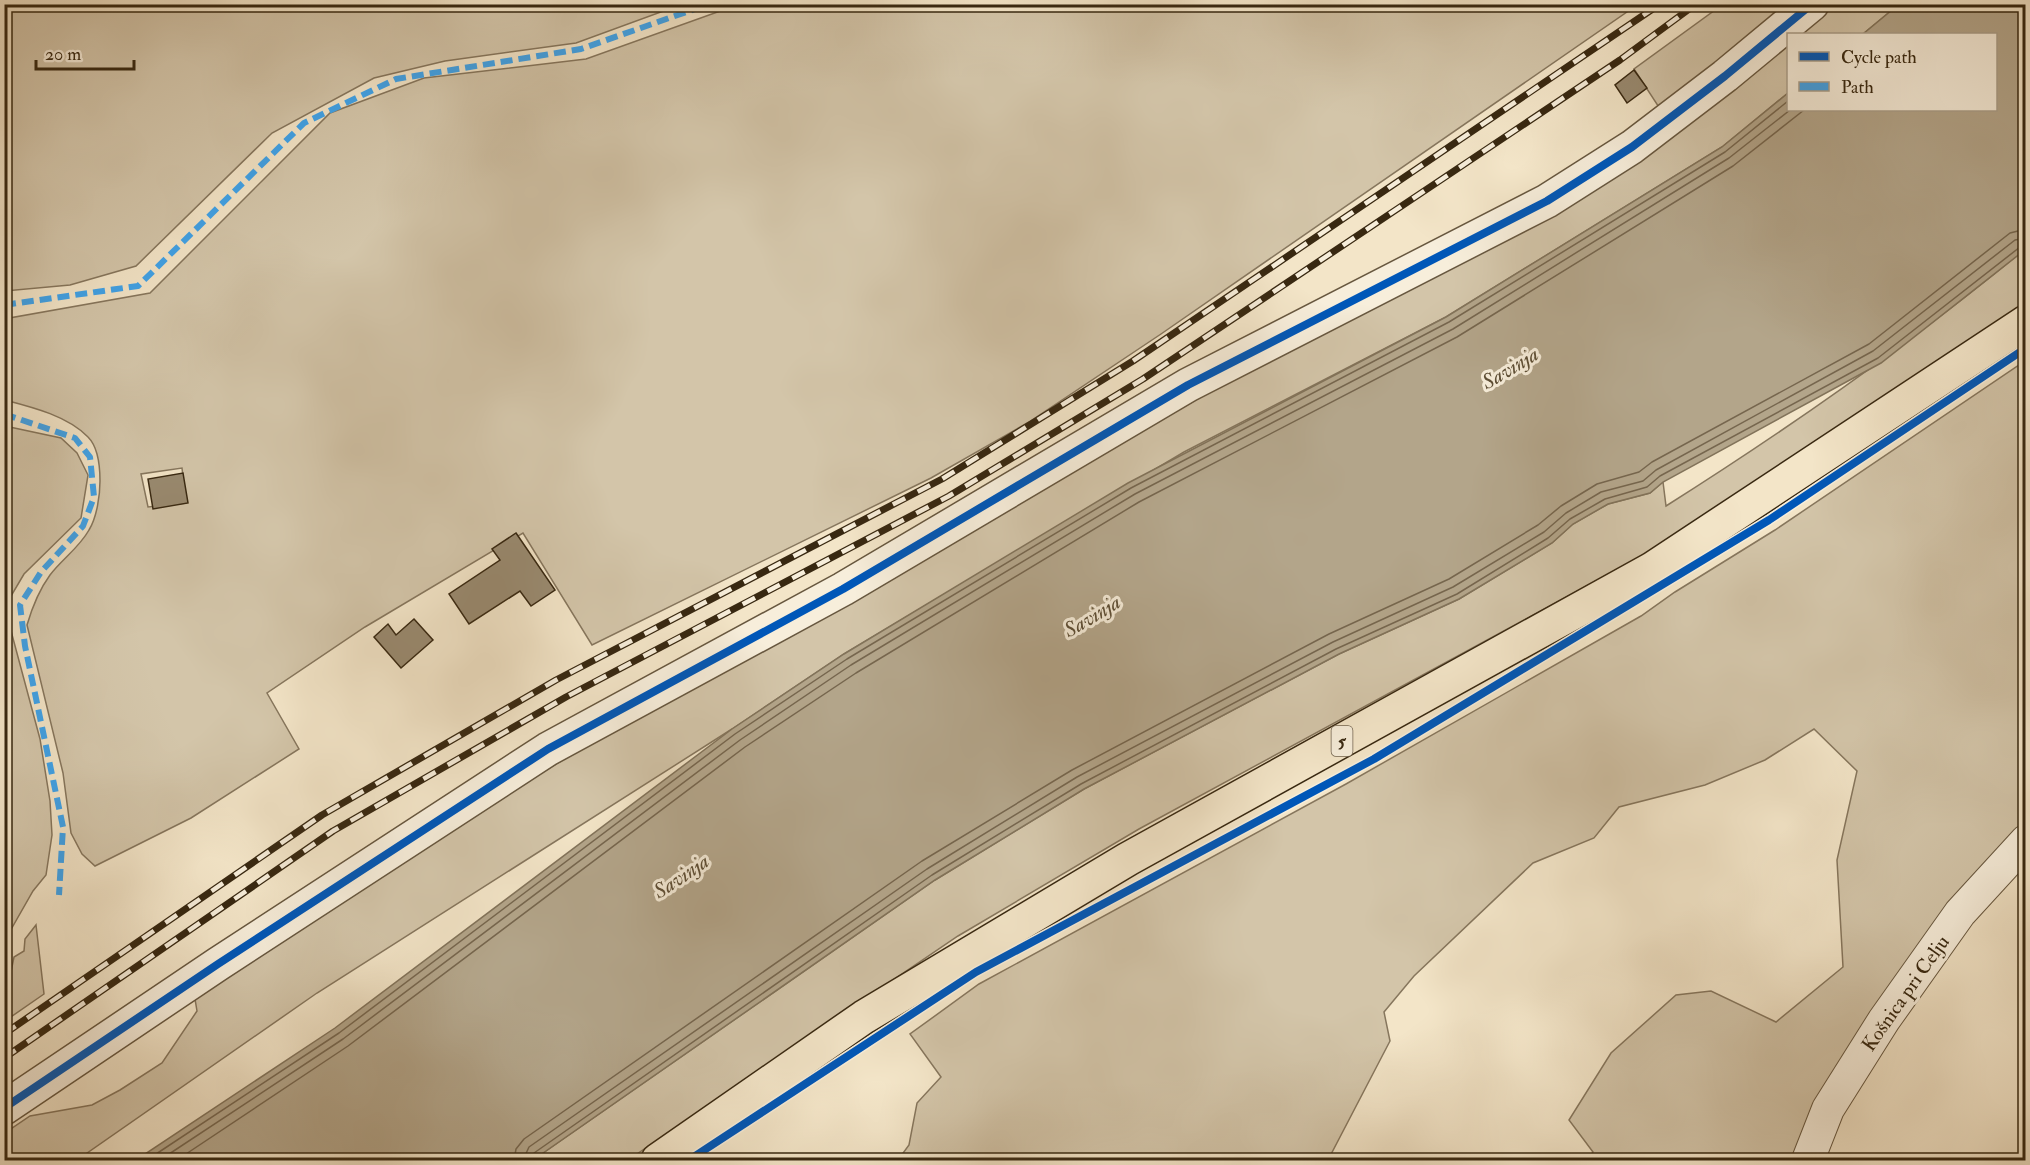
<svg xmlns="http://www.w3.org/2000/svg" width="2030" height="1165" font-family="'IM FELL Double Pica',serif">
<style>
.green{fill:#d3c5a9;stroke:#86765d;stroke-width:1.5;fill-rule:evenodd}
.water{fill:#b3a58a;stroke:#82735a;stroke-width:1.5}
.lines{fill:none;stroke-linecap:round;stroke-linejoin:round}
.shore{stroke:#76664e;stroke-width:1.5}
.building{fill:#998a70;stroke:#382811;stroke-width:1.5}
.minor-casing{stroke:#67573f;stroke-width:34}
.tertiary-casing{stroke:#67573f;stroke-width:36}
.primary-casing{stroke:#382811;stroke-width:36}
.minor{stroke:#f7eedb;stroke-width:32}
.tertiary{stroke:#f7eedb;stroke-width:33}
.primary{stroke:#f3e5c8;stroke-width:33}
.rail-casing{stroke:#382811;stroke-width:7}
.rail{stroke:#f7eedb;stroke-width:4.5;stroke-dasharray:14;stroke-linecap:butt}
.quiet{stroke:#3fa3ea;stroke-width:6;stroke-dasharray:12 6;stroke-linecap:butt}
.cycleway-casing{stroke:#f7eedb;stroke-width:11}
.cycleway{stroke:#0057b8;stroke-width:8}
.labels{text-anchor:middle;stroke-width:6;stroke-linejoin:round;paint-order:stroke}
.shield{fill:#f7eedb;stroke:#71634e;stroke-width:1.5}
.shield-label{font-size:18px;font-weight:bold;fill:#382811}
.street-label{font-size:20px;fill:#382811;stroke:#f7eedb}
.water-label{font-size:21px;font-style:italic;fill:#5d4e35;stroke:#f7eedb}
</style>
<rect width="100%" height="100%" fill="#f3e5c8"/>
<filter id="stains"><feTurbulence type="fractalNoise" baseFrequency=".00333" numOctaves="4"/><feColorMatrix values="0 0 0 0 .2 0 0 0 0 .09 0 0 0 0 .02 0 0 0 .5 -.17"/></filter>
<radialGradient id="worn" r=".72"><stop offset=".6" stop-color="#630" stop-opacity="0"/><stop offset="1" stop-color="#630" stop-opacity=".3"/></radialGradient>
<g class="green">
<polygon points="5,4 680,4 680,5 576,43 445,61 374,78 272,133 136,266 70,285 5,291"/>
<path d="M737,5H1637L1161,334L1029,422L931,478L592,645L523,533L365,627L267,693L299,749L191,818L95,866L82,854L71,833L63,773L27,625C32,608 39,590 50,575C62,559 79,548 89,530C97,517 100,495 100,481C100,467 99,448 88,437C68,416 32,407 5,400L4,319L150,293L330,113L424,78L586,59ZM182,468L186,503L148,507L141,474Z"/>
<polygon points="1722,5 1798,5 1662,112 1634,69"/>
<polygon points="1825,5 1898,5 1863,34 1789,34"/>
<path d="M1788,35V93L1722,147L1446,317L1184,452L844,654L732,729L317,993L77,1160H5V1133L30,1116L92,1105L120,1090L162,1063L197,1011L195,999C574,728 994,524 1393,285C1527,205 1657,118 1788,35Z"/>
<path d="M2025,249V304L1653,550L1139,829L958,936L628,1160H533L935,880L1084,789L1339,654L1459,599L1552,543L1573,524L1608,504L1650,493L1663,482L1666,506C1791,427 1911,343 2025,249Z"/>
<polygon points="2025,361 2025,832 1800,1160 1587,1160 1593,1152 1569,1120 1611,1053 1676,995 1711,991 1776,1022 1843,967 1837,860 1857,771 1814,729 1765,760 1705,785 1619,807 1594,838 1533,863 1414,976 1384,1012 1390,1041 1328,1160 898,1160 909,1145 917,1103 941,1077 910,1034 979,984 1346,784 1641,616 1675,592 1775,530"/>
<polygon points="5,426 61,438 77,453 88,475 81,518 24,574 11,596 7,616 40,739 50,801 52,835 46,875 33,891 5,940"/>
<polygon points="36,925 44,994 5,1021 5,1001 14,957 24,951 25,939"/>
</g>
<polygon class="water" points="1898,5 2025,5 2026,249 1881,363 1663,482 1650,493 1608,504 1573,524 1552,543 1459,599 1339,654 1084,789 935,880 533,1160 136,1160 335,1028 732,729 844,654 1128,483 1446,317 1722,147 1788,93 1788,110 1996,110 1996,34 1863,34"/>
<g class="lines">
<g class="shore">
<polyline points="147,1160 339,1033 735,734 847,659 1131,488 1449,322 1725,152 1788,101"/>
<polyline points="160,1160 343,1039 740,740 851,665 1135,494 1453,329 1729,158 1790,110"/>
<polyline points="177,1160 348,1046 745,747 856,673 1139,502 1457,337 1733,166 1804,110"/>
<polyline points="514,1160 516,1149 524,1139 922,861 1072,770 1329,634 1449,579 1538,525 1561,506 1597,484 1639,472 1652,462 1869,344 2010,233 2026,229"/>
<polyline points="523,1160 529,1147 927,869 1077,777 1333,642 1453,587 1544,532 1566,513 1601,492 1643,481 1656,470 1873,351 2015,240 2026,238"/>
<polyline points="531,1160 534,1153 932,875 1081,784 1336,649 1457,594 1548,538 1570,519 1605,499 1647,487 1660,476 1878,358 2020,247 2026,245"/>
</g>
</g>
<g class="building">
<polygon points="1634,70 1647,88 1627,103 1615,85"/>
<polygon points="183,473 188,503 153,509 148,479"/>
<polygon points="516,533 555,590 531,606 520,591 469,624 449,594 500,560 492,549"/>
<polygon points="414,619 433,640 401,668 374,637 388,624 396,635"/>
</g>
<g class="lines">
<defs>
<polyline id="minor" points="1808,1160 1828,1109 1884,1020 1960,913 2026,841"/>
<polyline id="tertiary" points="4,1108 218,964 548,749 843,589 1188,385 1547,201 1632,147 1725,76 1812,4"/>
<polyline id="primary" points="658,1160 864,1017 1128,859 1652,569 2026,322"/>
</defs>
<use href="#minor" class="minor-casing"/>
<use href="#tertiary" class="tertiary-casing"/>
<use href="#primary" class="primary-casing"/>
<use href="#minor" class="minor"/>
<use href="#tertiary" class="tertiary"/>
<use href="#primary" class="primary"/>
<defs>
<g id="rail">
<polyline points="4,1034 322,815 556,680 942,479 1133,361 1660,4"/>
<polyline points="4,1058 333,831 566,697 949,496 1143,379 1620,60 1696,4"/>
</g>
</defs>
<use href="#rail" class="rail-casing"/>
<use href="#rail" class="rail"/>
<g class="quiet">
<polyline points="4,305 138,286 304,123 396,79 581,49 709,4"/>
<polyline points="4,414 75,438 90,457 94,497 83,526 41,572 20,605 25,646 63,827 59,895"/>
</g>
<defs>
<g id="cycleway">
<polyline points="4,1108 218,964 548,749 843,589 1188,385 1547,201 1632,147 1725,76 1812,4"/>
<polyline points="689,1160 976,972 1374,759 1769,520 2026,348"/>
</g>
</defs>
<use href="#cycleway" class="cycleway-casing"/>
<use href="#cycleway" class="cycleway"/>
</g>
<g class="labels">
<rect class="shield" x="1331.5" y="726" width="21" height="30" rx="4.5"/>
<g class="shield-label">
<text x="1342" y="747">5</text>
</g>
<g class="street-label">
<text transform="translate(1905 993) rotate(-55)" y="7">Košnica pri Celju</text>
</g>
<g class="water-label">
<text transform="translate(1510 368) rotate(-31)" y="7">Savinja</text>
<text transform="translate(1092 616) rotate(-31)" y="7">Savinja</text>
<text transform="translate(681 876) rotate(-34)" y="7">Savinja</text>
</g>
</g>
<rect width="2030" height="1165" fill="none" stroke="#f3e5c8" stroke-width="24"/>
<rect x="6" y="6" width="2018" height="1153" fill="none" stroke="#382811" stroke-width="3"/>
<rect x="12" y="12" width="2006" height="1141" fill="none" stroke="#382811" stroke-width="1.5"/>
<rect x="1787" y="33" width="210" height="78" fill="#f7eedb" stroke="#ab9f8a" stroke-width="1.5"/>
<rect x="1799" y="52" width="30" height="9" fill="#0057b8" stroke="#ab9f8a" stroke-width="1.5"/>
<text x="1841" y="63" font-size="18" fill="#382811">Cycle path</text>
<rect x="1799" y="82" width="30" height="9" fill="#3fa3ea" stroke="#ab9f8a" stroke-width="1.5"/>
<text x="1841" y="93" font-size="18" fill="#382811">Path</text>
<path d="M36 60v9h98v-9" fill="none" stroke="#382811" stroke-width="3"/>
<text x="45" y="60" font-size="18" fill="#382811" stroke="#f7eedb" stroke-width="4.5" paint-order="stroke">20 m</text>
<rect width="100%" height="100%" filter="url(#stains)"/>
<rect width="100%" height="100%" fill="url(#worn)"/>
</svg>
